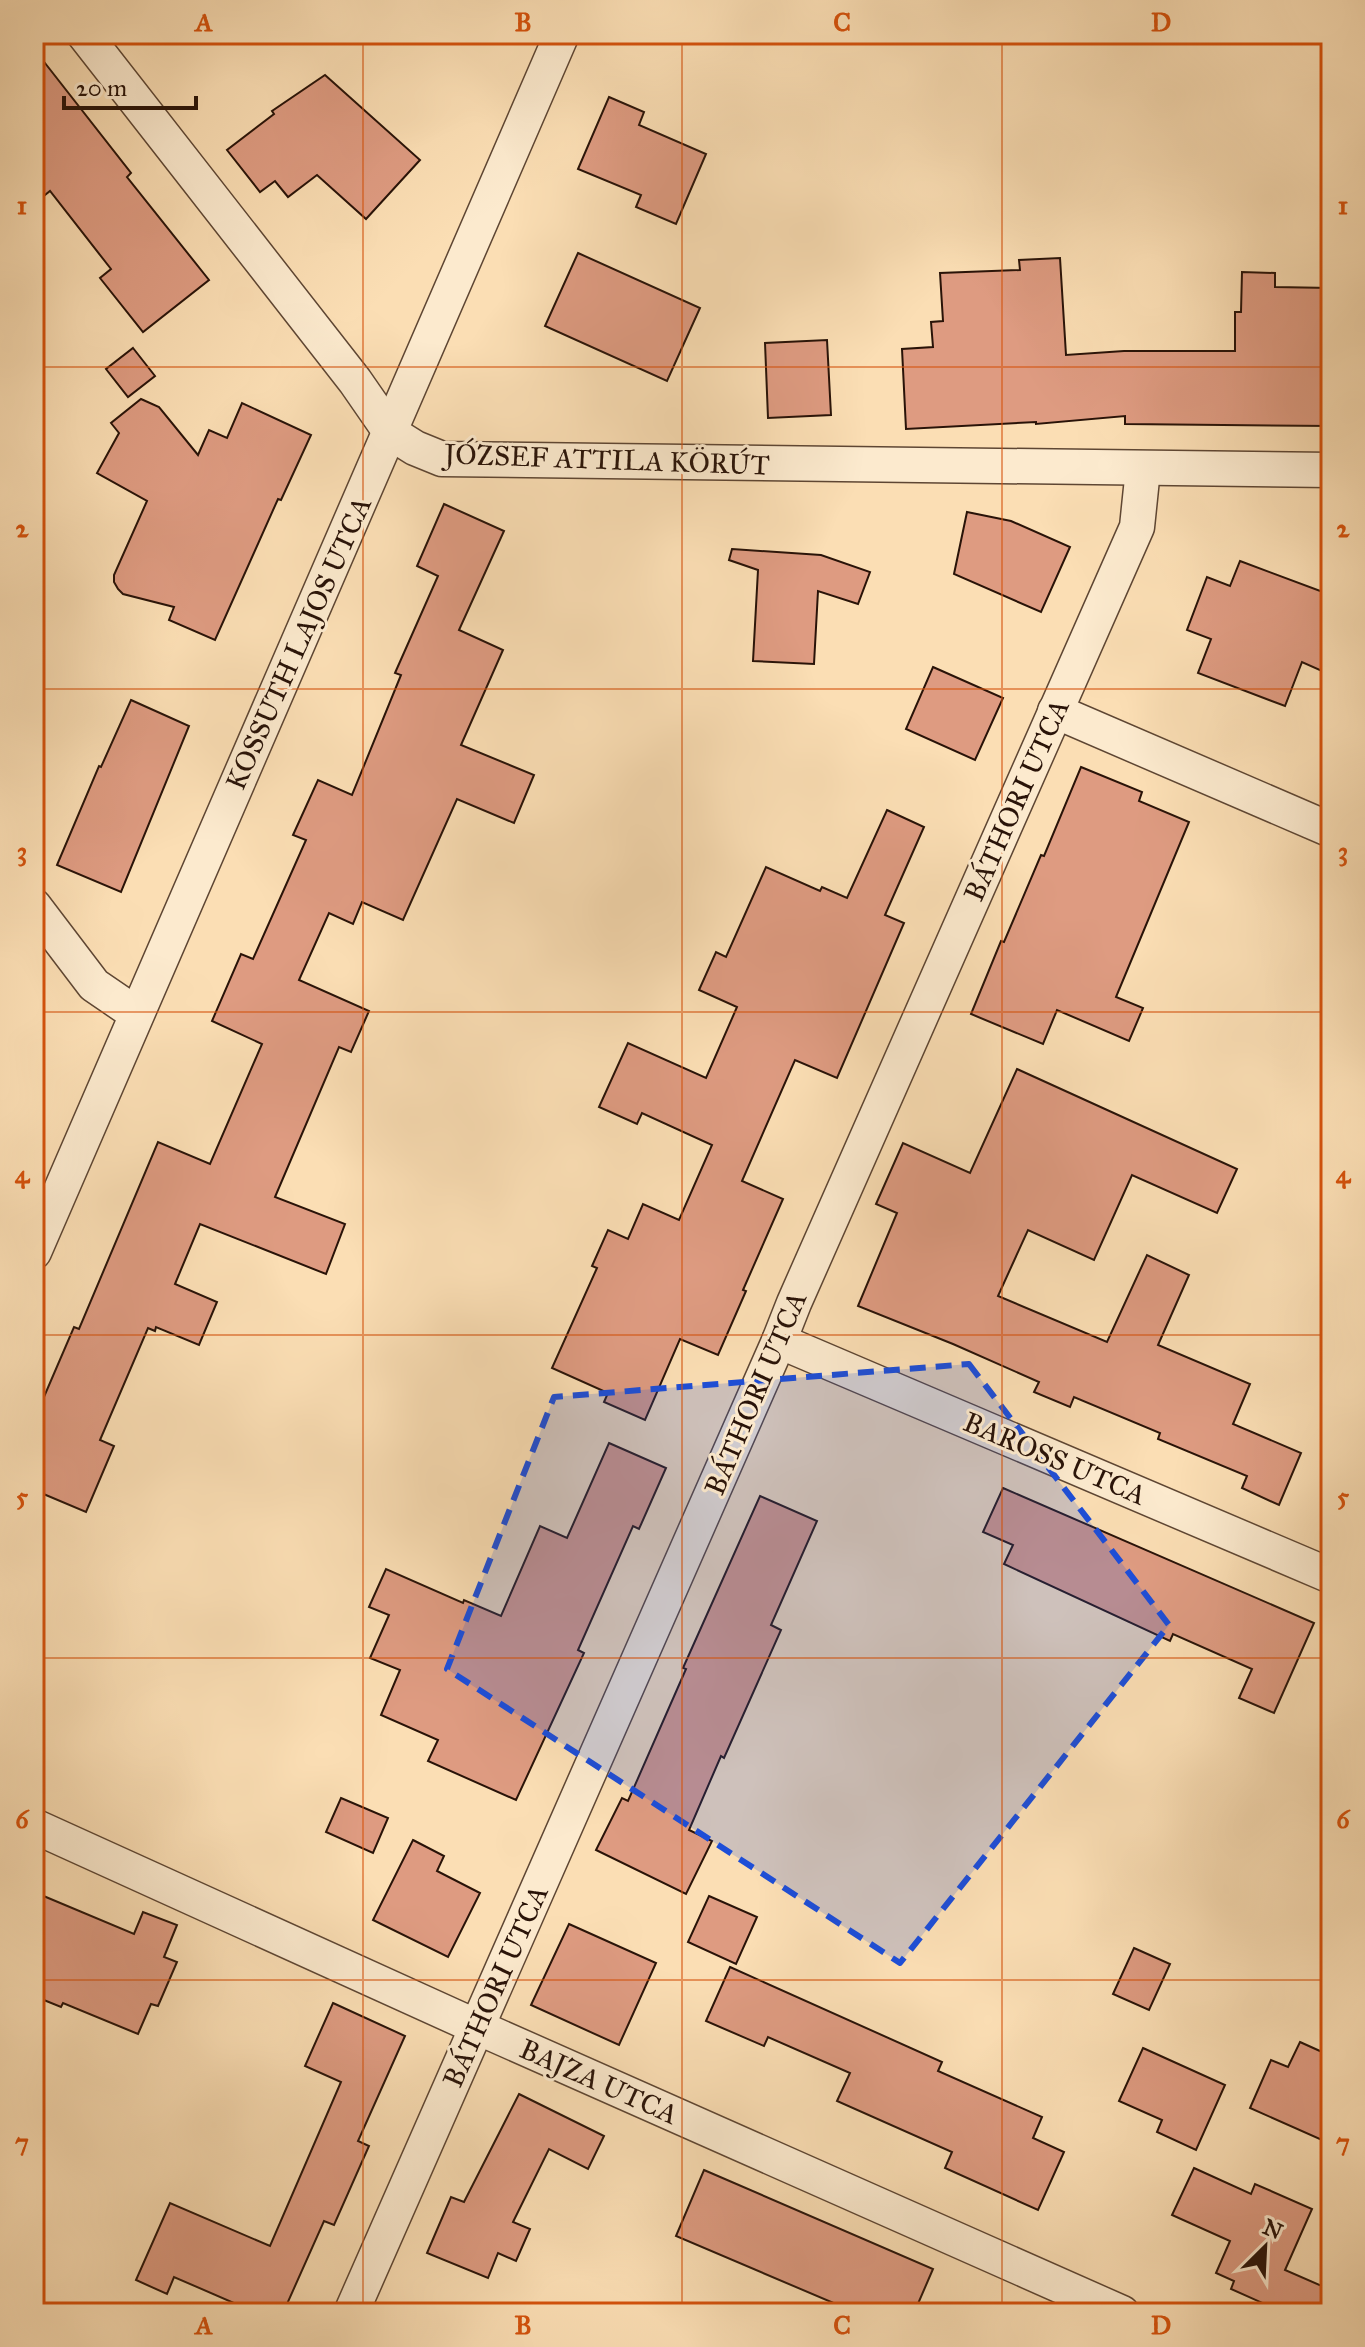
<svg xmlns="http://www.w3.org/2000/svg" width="1365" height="2347" font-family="'IM FELL Great Primer',serif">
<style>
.building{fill:#de9b81;stroke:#291308;stroke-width:2}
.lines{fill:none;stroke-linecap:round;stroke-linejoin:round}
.street-casing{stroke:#5e4633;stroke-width:37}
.street{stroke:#fceace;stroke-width:34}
.marked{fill:#1d4ed8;fill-opacity:0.2;stroke:#1d4ed8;stroke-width:6;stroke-dasharray:16 10;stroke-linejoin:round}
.grid{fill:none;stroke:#d5520c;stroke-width:2;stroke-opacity:0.55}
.labels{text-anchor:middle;stroke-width:6;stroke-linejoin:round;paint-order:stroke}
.street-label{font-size:28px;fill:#291308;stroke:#fceace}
.neatline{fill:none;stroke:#d5520c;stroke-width:3}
.grid-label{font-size:26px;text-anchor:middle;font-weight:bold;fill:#d5520c}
</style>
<rect width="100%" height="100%" fill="#fbdeb4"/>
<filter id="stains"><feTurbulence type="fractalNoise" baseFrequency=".0025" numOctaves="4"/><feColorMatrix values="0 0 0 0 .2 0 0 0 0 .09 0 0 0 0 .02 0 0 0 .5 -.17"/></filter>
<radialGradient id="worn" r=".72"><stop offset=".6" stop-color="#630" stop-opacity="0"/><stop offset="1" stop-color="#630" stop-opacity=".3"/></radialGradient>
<g class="building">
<polygon points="34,49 131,173 127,177 209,280 143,332 100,278 111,269 50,191 34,204"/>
<polygon points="325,75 420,160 366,219 317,175 288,197 275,181 260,192 227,150 274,114 272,111"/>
<polygon points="609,97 644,112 639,125 706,154 676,224 636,207 641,195 578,169"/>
<polygon points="578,253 700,308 667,381 545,326"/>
<polygon points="1060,258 1066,355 1124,351 1235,351 1235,312 1241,312 1242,272 1275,273 1275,287 1331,288 1331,426 1125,424 1125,416 1036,424 1036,422 906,429 902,349 933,347 931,322 943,321 940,273 1020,270 1019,260"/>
<polygon points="827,340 831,415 768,418 765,343"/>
<polygon points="133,348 155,376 128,397 106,369"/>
<polygon points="141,399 159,407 198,455 209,430 227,438 242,403 311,435 281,500 278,499 215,640 169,620 174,607 123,594 118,589 114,582 114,575 147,501 97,473 119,433 111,423"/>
<polygon points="444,504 504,531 459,630 503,650 461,745 534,775 514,823 457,799 403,920 362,902 353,924 329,913 299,980 369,1011 351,1052 339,1047 275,1197 345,1224 326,1274 200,1224 175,1284 217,1302 199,1345 156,1327 155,1331 148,1328 100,1440 114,1446 86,1512 34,1490 34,1420 74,1327 79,1329 158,1142 210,1164 262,1044 212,1021 241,954 253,959 306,840 293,835 318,780 352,795 401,675 395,673 438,576 417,566"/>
<polygon points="967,512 1011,521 1070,547 1041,612 954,574"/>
<polygon points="732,549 821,555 870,572 858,604 818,591 814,664 753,661 758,570 729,560"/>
<polygon points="1240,561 1331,595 1331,675 1302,662 1285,706 1198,673 1211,639 1187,630 1207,577 1230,586"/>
<polygon points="933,667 1003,698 975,760 906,729"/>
<polygon points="131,700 189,726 121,892 57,865 99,766 101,767"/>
<polygon points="1081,767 1142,792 1139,801 1189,822 1116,997 1143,1008 1129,1041 1057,1010 1043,1044 971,1014 1001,941 1004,942 1041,855 1044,856"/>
<polygon points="887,810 924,827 885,915 904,923 837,1078 795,1060 742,1181 783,1199 743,1290 746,1291 718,1355 680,1339 645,1420 604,1402 608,1393 552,1368 597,1268 592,1266 608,1230 628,1239 643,1204 679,1220 712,1145 642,1113 637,1124 599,1107 628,1043 706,1078 737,1007 699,990 716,952 726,957 766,867 820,891 822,887 847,898"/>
<polygon points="1017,1069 1237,1169 1217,1213 1132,1175 1094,1260 1028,1230 998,1296 1107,1342 1147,1255 1189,1275 1158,1345 1250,1384 1233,1424 1301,1453 1279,1505 1242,1488 1247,1476 1158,1439 1160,1433 1074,1397 1070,1407 1034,1392 1039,1382 953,1344 858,1306 897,1213 876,1204 903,1143 970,1173"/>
<polygon points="609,1443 666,1468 639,1529 633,1526 578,1650 584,1653 516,1800 428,1761 438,1740 381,1715 400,1670 370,1658 389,1615 369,1607 386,1569 463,1603 464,1600 501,1616 540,1526 567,1538"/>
<polygon points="1003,1488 1314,1623 1274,1713 1239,1698 1252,1669 1173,1634 1170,1641 1004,1564 1013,1545 983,1532"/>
<polygon points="760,1496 817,1521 771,1625 781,1630 724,1758 721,1756 689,1830 712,1841 686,1894 596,1850 622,1798 628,1801 686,1669 683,1668"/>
<polygon points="341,1798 388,1818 373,1853 326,1832"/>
<polygon points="413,1840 444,1856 437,1871 480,1893 448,1957 373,1920"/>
<polygon points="34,1892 134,1934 143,1912 177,1925 164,1957 177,1962 158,2006 151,2004 138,2034 63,2003 61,2007 34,1996"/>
<polygon points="709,1896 757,1917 736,1964 688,1942"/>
<polygon points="569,1924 656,1963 619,2045 531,2005"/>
<polygon points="1134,1948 1170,1964 1149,2010 1113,1994"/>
<polygon points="730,1967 942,2062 938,2071 1042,2117 1033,2138 1064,2152 1038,2210 945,2168 952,2152 837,2101 850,2073 768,2037 764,2046 706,2021"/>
<polygon points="333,2003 405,2036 358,2141 369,2146 334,2225 324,2221 283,2313 257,2313 174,2277 167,2294 136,2280 170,2203 270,2246 341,2082 305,2066"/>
<polygon points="1300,2042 1331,2056 1331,2144 1250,2108 1271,2060 1288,2067"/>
<polygon points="1143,2048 1225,2085 1196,2150 1157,2132 1162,2120 1119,2101"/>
<polygon points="519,2094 604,2136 588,2169 549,2149 513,2222 530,2229 516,2261 498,2253 488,2278 427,2253 451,2197 464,2202"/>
<polygon points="1194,2168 1251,2194 1255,2184 1312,2209 1285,2270 1331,2290 1331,2313 1285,2313 1231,2289 1234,2281 1216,2273 1230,2241 1172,2215"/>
<polygon points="704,2170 933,2269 914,2313 857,2313 676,2236"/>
</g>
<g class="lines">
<defs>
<g id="street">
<polyline points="84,34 355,381 391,433 415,448 442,459 1331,470"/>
<polyline points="1055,711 1331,830"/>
<polyline points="34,906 94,985 135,1013"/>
<path d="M34,1252C207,845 388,441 562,34"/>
<polyline points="779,1341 1331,1576"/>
<polyline points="34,1826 477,2027 1122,2313"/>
<polyline points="351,2313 779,1341 794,1303 1137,527 1143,469"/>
</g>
</defs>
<use href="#street" class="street-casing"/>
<use href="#street" class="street"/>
</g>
<path class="marked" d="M969,1364L1169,1625L900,1963L447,1669L554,1397Z"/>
<path class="grid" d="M363,34V2313M682,34V2313M1002,34V2313M34,367H1331M34,689H1331M34,1012H1331M34,1335H1331M34,1658H1331M34,1980H1331"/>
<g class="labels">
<g class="street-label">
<text transform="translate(607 459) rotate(2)" y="10">JÓZSEF ATTILA KÖRÚT</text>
<text transform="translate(298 643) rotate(-66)" y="10">KOSSUTH LAJOS UTCA</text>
<text transform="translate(1016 800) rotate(-66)" y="10">BÁTHORI UTCA</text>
<text transform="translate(755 1393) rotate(-67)" y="10">BÁTHORI UTCA</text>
<text transform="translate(1055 1458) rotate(23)" y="10">BAROSS UTCA</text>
<text transform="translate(495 1986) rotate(-66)" y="10">BÁTHORI UTCA</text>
<text transform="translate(599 2081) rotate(24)" y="10">BAJZA UTCA</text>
</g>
</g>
<rect width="1365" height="2347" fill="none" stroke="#fbdeb4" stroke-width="88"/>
<g transform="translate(1265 2247) rotate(24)" stroke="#fceace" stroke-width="6" paint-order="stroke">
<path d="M0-6L14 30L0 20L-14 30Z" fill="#291308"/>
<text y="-12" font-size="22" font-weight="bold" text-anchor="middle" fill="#291308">N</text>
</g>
<path d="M64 96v12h132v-12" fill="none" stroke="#291308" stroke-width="4"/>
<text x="76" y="96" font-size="24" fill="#291308" stroke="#fceace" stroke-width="6" paint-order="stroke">20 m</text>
<rect x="44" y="44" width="1277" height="2259" class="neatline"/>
<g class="grid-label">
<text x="204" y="31">A</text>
<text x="523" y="31">B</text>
<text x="842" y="31">C</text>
<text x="1161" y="31">D</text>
<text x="22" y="214">1</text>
<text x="1343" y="214">1</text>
<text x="22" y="537">2</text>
<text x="1343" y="537">2</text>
<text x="22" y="860">3</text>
<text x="1343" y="860">3</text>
<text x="22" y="1183">4</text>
<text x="1343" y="1183">4</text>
<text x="22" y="1505">5</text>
<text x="1343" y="1505">5</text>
<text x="22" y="1828">6</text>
<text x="1343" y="1828">6</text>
<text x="22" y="2151">7</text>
<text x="1343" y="2151">7</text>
<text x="204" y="2334">A</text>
<text x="523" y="2334">B</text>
<text x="842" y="2334">C</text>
<text x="1161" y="2334">D</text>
</g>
<rect width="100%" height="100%" filter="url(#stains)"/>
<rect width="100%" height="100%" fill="url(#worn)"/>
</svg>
